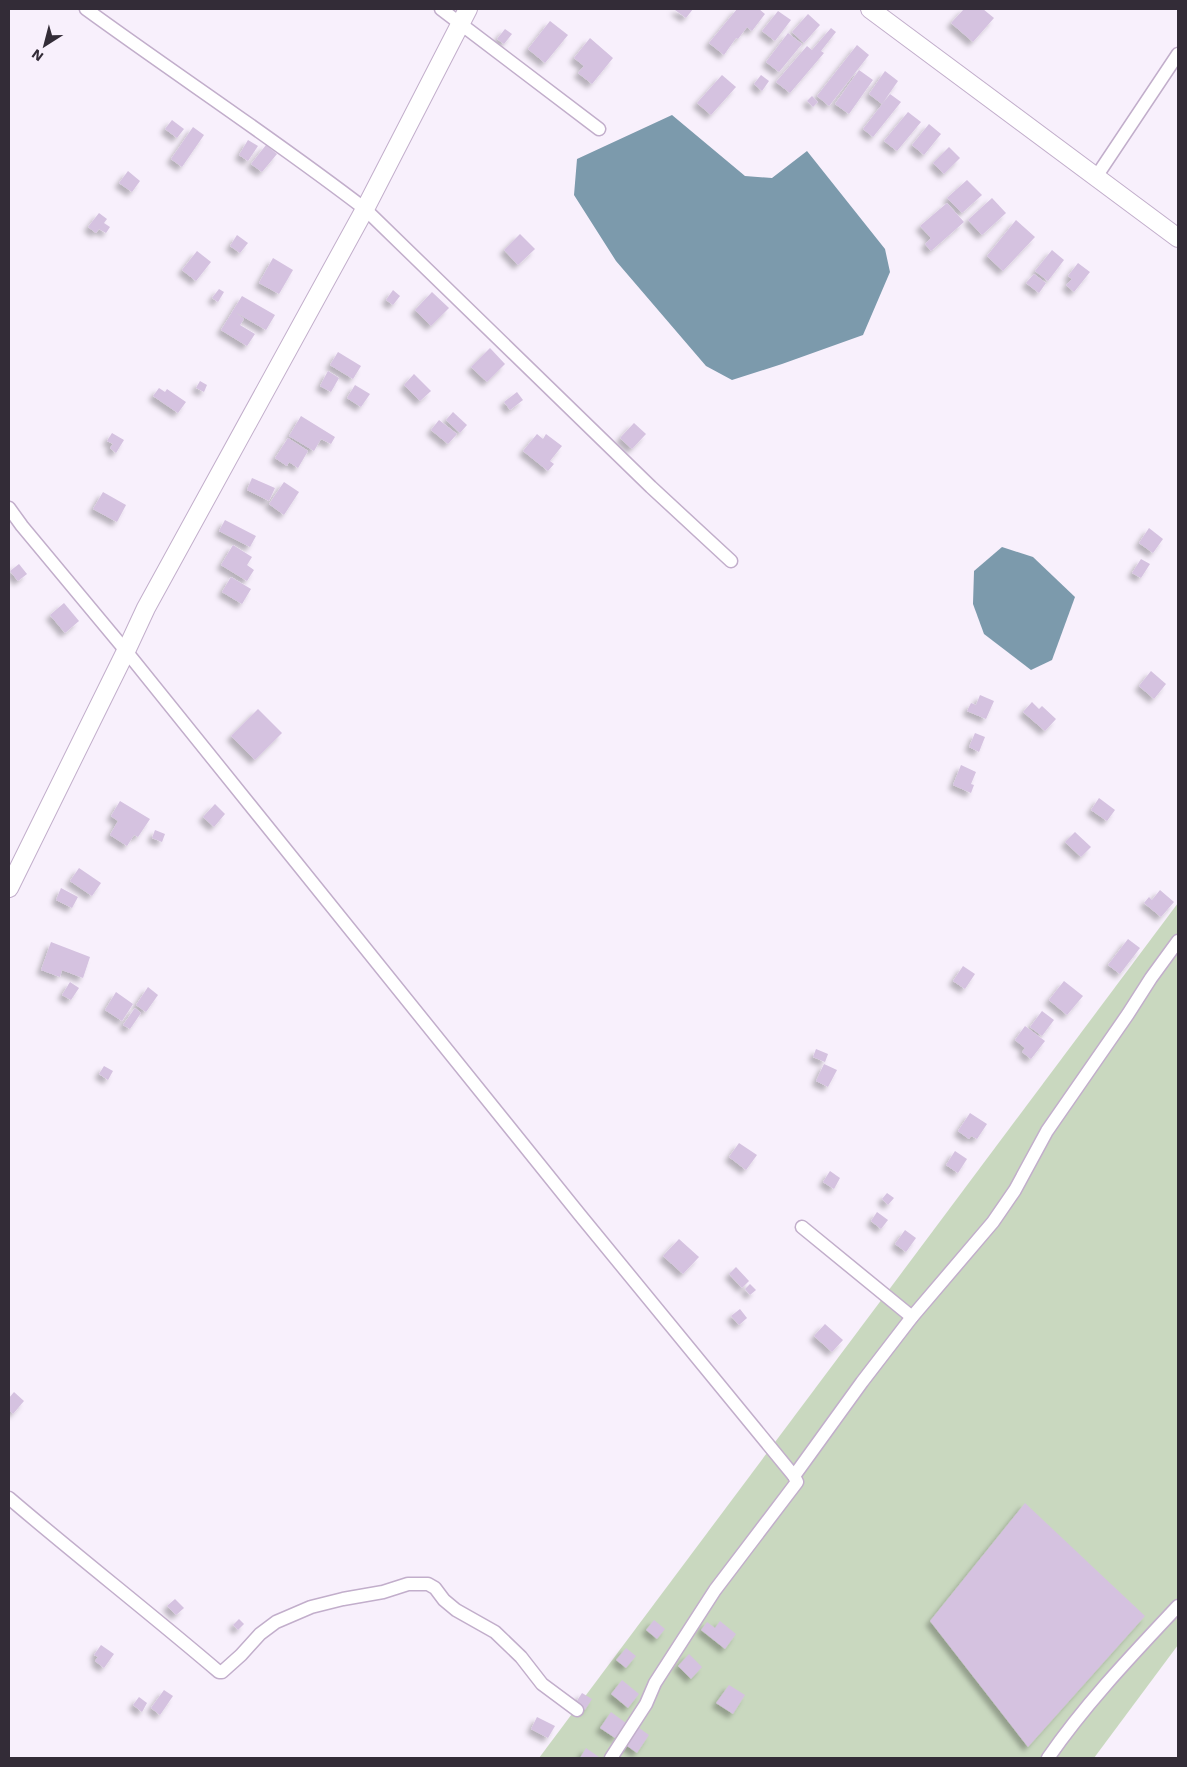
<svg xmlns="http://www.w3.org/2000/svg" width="1187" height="1767" font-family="'Work Sans',sans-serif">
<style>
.green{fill:#c9d8bf}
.water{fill:#7c9aac}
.building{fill:#d5c2e0;filter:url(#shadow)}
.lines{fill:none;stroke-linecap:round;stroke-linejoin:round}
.street-casing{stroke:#c2aecb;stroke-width:15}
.secondary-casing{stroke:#c2aecb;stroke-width:20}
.street{stroke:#fff;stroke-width:12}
.secondary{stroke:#fff;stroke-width:18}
</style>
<defs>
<filter id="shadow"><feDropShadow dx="-4.5" dy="4.5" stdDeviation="2.5" flood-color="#0004"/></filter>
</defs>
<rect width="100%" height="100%" fill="#f8f0fc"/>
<polygon class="green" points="1178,903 1178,1645 1094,1758 539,1758"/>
<g class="water">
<polygon points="672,115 745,176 772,178 807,151 885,249 890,272 863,335 782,364 732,380 706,366 616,261 574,195 577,159"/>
<polygon points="1002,547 1033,557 1075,597 1052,660 1031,670 984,634 973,604 974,571"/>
</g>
<g class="building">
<polygon points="676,9 693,9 686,18 675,10"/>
<polygon points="737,9 759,9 765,14 752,31 747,27 738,39 736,38 724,55 709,43"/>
<polygon points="964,9 983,9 994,18 973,42 951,23"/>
<polygon points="778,11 791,20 775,41 762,31"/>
<polygon points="808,14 820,25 804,43 792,32"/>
<polygon points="550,21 568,35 545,63 528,49"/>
<polygon points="831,28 836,32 821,51 824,53 790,93 776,82 807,46 812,50"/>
<polygon points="505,29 512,34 504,44 497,39"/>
<polygon points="788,33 802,44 779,72 766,62"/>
<polygon points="590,38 613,58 592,84 578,73 584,66 574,58"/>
<polygon points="857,45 869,55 829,106 817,96"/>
<polygon points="859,70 873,80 849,114 835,104"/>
<polygon points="885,71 898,81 882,104 869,94"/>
<polygon points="722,75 736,87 711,115 697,103"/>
<polygon points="761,75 769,81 762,91 754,84"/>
<polygon points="890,94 901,102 873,137 863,129"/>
<polygon points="812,96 818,102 813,107 807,101"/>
<polygon points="908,112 921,122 897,151 884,141"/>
<polygon points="172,120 184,129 177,138 165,129"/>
<polygon points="929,124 941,134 924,155 912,145"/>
<polygon points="193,127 204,135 182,167 171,159"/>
<polygon points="248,140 258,146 248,161 239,155"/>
<polygon points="266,145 277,154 262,172 251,164"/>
<polygon points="949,147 960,158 944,174 933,163"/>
<polygon points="128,171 140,181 132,192 119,183"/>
<polygon points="967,180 982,195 962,213 947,198"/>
<polygon points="992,198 1006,213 982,235 968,220"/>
<polygon points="947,203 964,222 931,251 925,244 931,238 920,226"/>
<polygon points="99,213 107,219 104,223 110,227 106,233 99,229 96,233 88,227"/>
<polygon points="1016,220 1035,237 1003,271 987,256"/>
<polygon points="520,234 535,249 518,265 504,250"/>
<polygon points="237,235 248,243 240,253 230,246"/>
<polygon points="1052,250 1064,260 1048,281 1035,271"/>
<polygon points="197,251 211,262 196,281 182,270"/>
<polygon points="273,258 293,270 279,294 259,283"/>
<polygon points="1078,263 1090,272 1074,292 1066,285 1072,279 1068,276"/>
<polygon points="1034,274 1046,283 1039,293 1026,283"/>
<polygon points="219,289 224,292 218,302 212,298"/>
<polygon points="393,290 400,296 393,305 386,300"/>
<polygon points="432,292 449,308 431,326 415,310"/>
<polygon points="242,296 275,315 266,330 235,312 244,319 240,325 255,334 247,346 221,330"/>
<polygon points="490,348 505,364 487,382 471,367"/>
<polygon points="338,352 361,366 353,379 330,365"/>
<polygon points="328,371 339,378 331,392 320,386"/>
<polygon points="414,374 431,391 420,401 404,385"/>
<polygon points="200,381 207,385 204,392 196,388"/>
<polygon points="355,385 370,394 361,407 347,398"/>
<polygon points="159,388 165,392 167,389 186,402 178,413 153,396"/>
<polygon points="517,392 523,400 510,410 504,402"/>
<polygon points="453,412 467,425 460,433 446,420"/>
<polygon points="301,416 335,437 331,444 321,439 314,451 289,436"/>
<polygon points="439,420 457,434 448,444 431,430"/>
<polygon points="634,423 646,434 632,449 620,438"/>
<polygon points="112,433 124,440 116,453 110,448 113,444 107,441"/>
<polygon points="537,434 543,439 546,434 562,446 550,461 554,464 548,471 523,451"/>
<polygon points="288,438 308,451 298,468 289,462 287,466 275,458"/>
<polygon points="252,478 275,488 269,501 247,490"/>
<polygon points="284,482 299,492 284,515 269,504"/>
<polygon points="103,492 126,505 117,522 93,509"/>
<polygon points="225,520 256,536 250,547 219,531"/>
<polygon points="1149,528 1163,539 1153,553 1139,543"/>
<polygon points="233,545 252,557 247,565 254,570 247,581 221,565"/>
<polygon points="1141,559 1150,564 1141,578 1132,573"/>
<polygon points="19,564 27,574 18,581 10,571"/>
<polygon points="231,577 251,589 242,604 222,592"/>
<polygon points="64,603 79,621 65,633 50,615"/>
<polygon points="1151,671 1166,684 1154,699 1139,686"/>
<polygon points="980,695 994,701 986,719 967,711 971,703 976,705"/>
<polygon points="1032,702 1039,709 1042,706 1056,719 1045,731 1023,712"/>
<polygon points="258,709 282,733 255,760 231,736"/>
<polygon points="975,733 985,737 979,752 969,747"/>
<polygon points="961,765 976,772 971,784 974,785 971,793 953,785"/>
<polygon points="1099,798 1115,810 1107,821 1091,810"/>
<polygon points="120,801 150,819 138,837 134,835 127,846 110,835 118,821 111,816"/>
<polygon points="215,804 225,814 214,827 203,817"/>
<polygon points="155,830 165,834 162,842 152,838"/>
<polygon points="1075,832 1091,847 1081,857 1065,842"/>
<polygon points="79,868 101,883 92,896 70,881"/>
<polygon points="61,888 78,897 72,908 56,900"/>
<polygon points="1160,890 1174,902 1161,917 1144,903 1149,897 1152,900"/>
<polygon points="1128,939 1140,948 1120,974 1108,965"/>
<polygon points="51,942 90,957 83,978 62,970 60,977 41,970"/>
<polygon points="963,966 975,974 965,989 953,981"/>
<polygon points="1064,981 1083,996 1067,1015 1049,1000"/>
<polygon points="70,982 79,988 71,1000 62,995"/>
<polygon points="148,987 158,995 146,1012 136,1005"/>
<polygon points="116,992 133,1004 122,1021 105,1010"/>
<polygon points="135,1008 141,1013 130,1029 123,1025"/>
<polygon points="1042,1011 1054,1020 1042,1036 1030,1027"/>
<polygon points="1025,1026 1045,1041 1031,1059 1022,1052 1025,1048 1015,1040"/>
<polygon points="816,1049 828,1054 825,1062 813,1057"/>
<polygon points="824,1064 837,1070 828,1087 816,1081"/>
<polygon points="104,1066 113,1071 108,1080 99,1074"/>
<polygon points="970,1113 987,1124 977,1139 971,1136 969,1139 958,1131"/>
<polygon points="739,1143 757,1155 746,1170 729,1157"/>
<polygon points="955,1151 967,1159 958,1173 946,1165"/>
<polygon points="830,1171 840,1178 834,1189 823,1182"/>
<polygon points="887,1193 894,1198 888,1205 882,1199"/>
<polygon points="877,1212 888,1220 881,1229 871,1221"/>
<polygon points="905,1230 916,1238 906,1252 895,1244"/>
<polygon points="679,1239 699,1257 683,1274 663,1256"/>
<polygon points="736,1267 749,1281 742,1288 729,1274"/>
<polygon points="750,1284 756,1290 750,1295 745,1289"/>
<polygon points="740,1309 747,1318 739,1325 731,1316"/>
<polygon points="825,1324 843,1340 832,1352 814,1336"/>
<polygon points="14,1392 24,1401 13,1414 9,1410 9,1398"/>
<polygon points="1025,1503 1145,1616 1028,1747 930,1621"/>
<polygon points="175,1599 184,1608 176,1615 167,1606"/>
<polygon points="239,1619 244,1624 238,1630 233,1625"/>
<polygon points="654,1620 665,1629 657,1639 646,1630"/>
<polygon points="720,1621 736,1634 725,1649 701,1630 707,1622 715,1628"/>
<polygon points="101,1645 114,1654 104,1668 95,1661 98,1657 94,1655"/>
<polygon points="626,1648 636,1656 626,1668 616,1660"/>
<polygon points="689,1654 702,1667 691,1679 678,1666"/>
<polygon points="622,1680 639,1694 628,1708 611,1694"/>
<polygon points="729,1685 745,1695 733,1714 716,1703"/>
<polygon points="164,1690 173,1696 160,1715 151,1708"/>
<polygon points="582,1693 592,1699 585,1710 575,1704"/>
<polygon points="139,1697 147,1703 142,1712 133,1705"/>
<polygon points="611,1712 626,1723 615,1738 600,1728"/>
<polygon points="537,1717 555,1726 548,1738 531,1729"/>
<polygon points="635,1725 649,1735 637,1753 623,1743"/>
<polygon points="586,1748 599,1757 598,1758 580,1758"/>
</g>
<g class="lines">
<defs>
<g id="street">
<path d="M86,9C178,76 274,139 365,209L651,487L731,561"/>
<polyline points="441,9 599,129"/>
<polyline points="1096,177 1178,54"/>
<polyline points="9,508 22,526 126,651 580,1215 794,1476 797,1482 715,1590 655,1683 646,1704 611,1758"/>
<polyline points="802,1227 912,1317"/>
<polyline points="794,1476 862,1382 912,1317 993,1222 1015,1190 1047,1131 1128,1014 1151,978 1178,941"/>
<path d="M9,1498C78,1557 150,1613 219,1672H222L241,1655L260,1634L276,1622L311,1607L343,1599L383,1592L408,1584H428L435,1588L444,1600L456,1610L495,1632L521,1657L542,1684L577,1710"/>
<path d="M1048,1758C1086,1703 1133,1654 1178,1606"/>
</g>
<g id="secondary">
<polyline points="870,9 1178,238"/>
<polyline points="9,888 126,651 146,608 365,209 468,9"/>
</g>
</defs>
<use href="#street" class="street-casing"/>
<use href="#secondary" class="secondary-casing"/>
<use href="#street" class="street"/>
<use href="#secondary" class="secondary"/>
</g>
<rect width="1187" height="1767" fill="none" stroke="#332c37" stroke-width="20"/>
<g transform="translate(45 45) rotate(216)" stroke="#f8f0fc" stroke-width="4" paint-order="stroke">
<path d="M0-4L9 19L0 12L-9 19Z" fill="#332c37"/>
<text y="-8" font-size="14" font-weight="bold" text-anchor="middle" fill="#332c37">N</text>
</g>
</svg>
